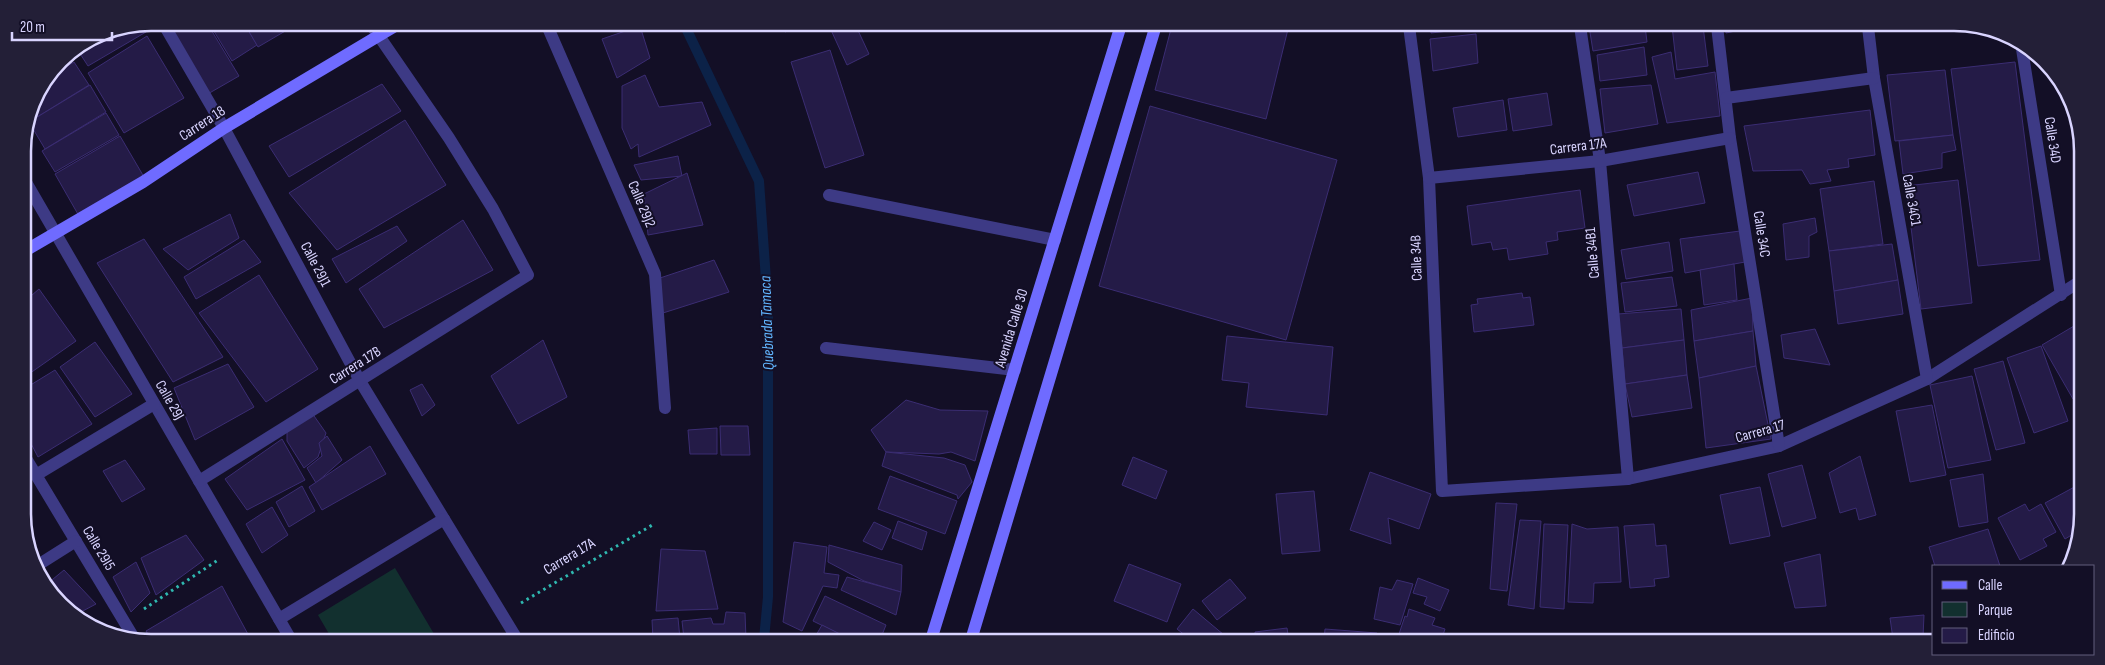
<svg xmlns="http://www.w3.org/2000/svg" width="2105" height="665" font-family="'Sofia Sans Condensed',sans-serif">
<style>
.green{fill:#12302f}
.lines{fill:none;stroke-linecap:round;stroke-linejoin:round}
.stream{stroke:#0c2248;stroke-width:10}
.building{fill:#241b47;stroke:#3b2d73}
.path{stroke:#2fb8b0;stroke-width:3;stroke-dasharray:2.5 4;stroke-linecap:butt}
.minor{stroke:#3d3a85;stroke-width:12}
.secondary{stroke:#6f6bff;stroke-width:12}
.labels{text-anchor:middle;stroke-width:4;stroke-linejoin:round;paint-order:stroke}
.street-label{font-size:15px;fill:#d9d4ff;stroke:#130f26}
.water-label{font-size:16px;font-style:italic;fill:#62b6ff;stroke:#130f26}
.rim{fill:none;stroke:#d9d4ff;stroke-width:2.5}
</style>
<rect width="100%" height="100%" fill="#130f26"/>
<polygon class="green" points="395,568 437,639 332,639 318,615"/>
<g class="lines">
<polyline class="stream" points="684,24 759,181 768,308 768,597 764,639"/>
</g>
<g class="building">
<polygon points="187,23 207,23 239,76 206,95 170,32"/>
<polygon points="209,23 244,23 257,45 232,61"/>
<polygon points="244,23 282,23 287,30 258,47"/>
<polygon points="284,23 301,23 288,31"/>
<polygon points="781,24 803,24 785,32"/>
<polygon points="844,24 855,24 869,54 847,65 831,30"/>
<polygon points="141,25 146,32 88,66 77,49 103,32"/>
<polygon points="1172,25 1289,25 1266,119 1155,90"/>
<polygon points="640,26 650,58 617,78 602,39"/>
<polygon points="1430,26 1492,26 1431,33"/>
<polygon points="1589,26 1645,26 1647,42 1593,51"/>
<polygon points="1672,26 1703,26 1708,66 1677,70"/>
<polygon points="1725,26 1759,26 1726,33"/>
<polygon points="1476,34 1478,63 1433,71 1430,39"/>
<polygon points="147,36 184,98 124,133 88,73"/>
<polygon points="1644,47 1647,75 1600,81 1597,55"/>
<polygon points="830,50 864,155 825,168 791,62"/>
<polygon points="1671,52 1675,79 1715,72 1720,116 1667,123 1652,57"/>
<polygon points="70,54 73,59 53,71 61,60"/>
<polygon points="74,62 89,85 29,122 36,95 48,78"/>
<polygon points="2015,62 2040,260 1978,266 1951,69"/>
<polygon points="1945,70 1953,135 1895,141 1887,75"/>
<polygon points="645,75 659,107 702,102 711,125 639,157 638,144 631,149 622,128 622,86"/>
<polygon points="382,84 401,111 289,177 269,146"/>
<polygon points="90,85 106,112 45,149 29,122"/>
<polygon points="1651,85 1658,124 1605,133 1600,89"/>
<polygon points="1547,93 1552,125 1513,131 1508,99"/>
<polygon points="1503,100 1507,130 1458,137 1453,108"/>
<polygon points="1150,106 1337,160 1286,340 1099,286"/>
<polygon points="1870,110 1875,155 1848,159 1849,167 1827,170 1831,181 1810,184 1802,170 1753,171 1744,126"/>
<polygon points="106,113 119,135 55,172 42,151"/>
<polygon points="405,120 446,185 337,250 289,193"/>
<polygon points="1953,135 1956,150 1942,153 1942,168 1903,174 1899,141"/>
<polygon points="120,136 144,177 79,216 55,174"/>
<polygon points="678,156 682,176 641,180 634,165"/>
<polygon points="1698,172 1705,203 1634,216 1627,185"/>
<polygon points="687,173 703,225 648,235 644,194"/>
<polygon points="1958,180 1972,303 1921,309 1906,186"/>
<polygon points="1874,181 1883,244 1829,251 1820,189"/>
<polygon points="1580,190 1585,228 1557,232 1558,240 1546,242 1548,254 1509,260 1507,248 1493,250 1491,242 1472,245 1467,206"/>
<polygon points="230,214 239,238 188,270 163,249"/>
<polygon points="1815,218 1817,232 1809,236 1809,257 1786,260 1783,224"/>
<polygon points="463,220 493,270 384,328 359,289"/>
<polygon points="397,226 407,241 346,283 332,259"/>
<polygon points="1740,231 1745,262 1685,273 1680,239"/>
<polygon points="144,239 223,357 173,382 97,263"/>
<polygon points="244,240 261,262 196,299 184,277"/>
<polygon points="1669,242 1673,271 1626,279 1621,250"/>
<polygon points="1892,244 1898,280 1834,291 1829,251"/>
<polygon points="714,260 729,292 663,313 660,278"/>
<polygon points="1734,264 1737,300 1704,305 1700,270"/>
<polygon points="259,275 318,369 266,402 199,313"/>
<polygon points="1672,277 1677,306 1625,312 1621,283"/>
<polygon points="1898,280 1903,314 1838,324 1834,291"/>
<polygon points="39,289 76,341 26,376 24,371 24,302"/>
<polygon points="1522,293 1523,298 1530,297 1534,325 1474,332 1471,305 1478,304 1477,299"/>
<polygon points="1752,298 1753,331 1694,341 1691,310"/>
<polygon points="1681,309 1684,340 1622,348 1618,314"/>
<polygon points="2079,323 2079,396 2073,399 2042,345"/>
<polygon points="1815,329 1830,365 1784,358 1781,335"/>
<polygon points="1753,331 1756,366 1699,378 1694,341"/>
<polygon points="1227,336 1333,347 1327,415 1246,407 1249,383 1222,380"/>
<polygon points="543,340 567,397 518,424 491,376"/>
<polygon points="1684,340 1687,375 1625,384 1622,348"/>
<polygon points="95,342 132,394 95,417 60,367"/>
<polygon points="2041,346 2068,421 2034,433 2007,358"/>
<polygon points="2003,361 2025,443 1996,450 1974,369"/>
<polygon points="228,364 254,407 195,440 174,388"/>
<polygon points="1756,366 1771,439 1706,448 1699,378"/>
<polygon points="55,370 92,424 38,457 24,430 24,389"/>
<polygon points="1687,375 1692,408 1632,417 1625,384"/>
<polygon points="1972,376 1991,460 1948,468 1930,385"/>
<polygon points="422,384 435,405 422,416 410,390"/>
<polygon points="906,400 940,410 988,411 975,461 951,452 939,454 886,452 871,430"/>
<polygon points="1932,405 1946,475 1910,482 1896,411"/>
<polygon points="312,413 326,433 318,457 304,468 287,441 287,431"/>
<polygon points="720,426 748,426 750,455 721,455"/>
<polygon points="717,428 717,454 690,454 688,430"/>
<polygon points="327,436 342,460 316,483 307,468 322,456 319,443"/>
<polygon points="282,439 305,480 247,510 225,479"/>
<polygon points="370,446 386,474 322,510 309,487"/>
<polygon points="886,452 944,458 965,465 972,482 958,499 957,495 882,466"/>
<polygon points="1860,456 1876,515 1859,520 1856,508 1840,513 1829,473"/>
<polygon points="1133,457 1167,471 1156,499 1122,485"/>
<polygon points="125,460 145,489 122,502 103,471"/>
<polygon points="1802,465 1816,518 1782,527 1768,474"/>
<polygon points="1370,472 1431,494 1419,529 1388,518 1391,544 1350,530"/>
<polygon points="1983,474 1988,522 1959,527 1950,480"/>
<polygon points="890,476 957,501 945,534 878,509"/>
<polygon points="2078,485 2078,539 2075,533 2065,539 2045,503"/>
<polygon points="302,486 315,511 289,527 276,502"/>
<polygon points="1760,487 1770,536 1730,544 1720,495"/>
<polygon points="1314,491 1320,551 1282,554 1276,494"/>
<polygon points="1496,503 1517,504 1507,591 1490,589"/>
<polygon points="2025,504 2029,511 2041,504 2056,532 2043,539 2047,546 2020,560 1998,518"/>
<polygon points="272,507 288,535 262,553 246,524"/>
<polygon points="1520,520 1541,521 1534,609 1508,605"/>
<polygon points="898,521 927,532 922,550 892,538"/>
<polygon points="874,522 891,530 882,550 863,541"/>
<polygon points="1544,524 1568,525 1564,609 1540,607"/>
<polygon points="1572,524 1587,529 1618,527 1621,582 1594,583 1593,603 1568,602"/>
<polygon points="1654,524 1656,546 1666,545 1669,577 1654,579 1655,586 1630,588 1624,526"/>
<polygon points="1988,529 2000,566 1935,566 1929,547"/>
<polygon points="186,535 204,560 156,595 141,558"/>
<polygon points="794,542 827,547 824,573 839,575 837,588 823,586 802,631 783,622"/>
<polygon points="829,545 902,565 901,592 864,581 828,562"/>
<polygon points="661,549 705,551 718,609 656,611"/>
<polygon points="1820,554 1826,606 1795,608 1784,563"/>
<polygon points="136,562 150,593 131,612 113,577"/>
<polygon points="1129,564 1181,584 1167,622 1114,601"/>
<polygon points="64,570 96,604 79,613 55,599 47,584"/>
<polygon points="847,577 901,592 896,615 841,590"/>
<polygon points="1418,578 1449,590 1440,611 1424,604 1427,597 1413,593"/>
<polygon points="1230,579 1246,598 1217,620 1202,601"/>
<polygon points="1397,580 1413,584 1400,625 1374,619 1380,587 1392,590"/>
<polygon points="222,586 250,638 150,638 146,631"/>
<polygon points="825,596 886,625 880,640 852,640 813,621"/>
<polygon points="1193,609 1230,640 1230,641 1191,640 1177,629"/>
<polygon points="1409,609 1435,618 1432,625 1445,629 1441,641 1410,641 1398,637 1405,616 1407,617"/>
<polygon points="726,612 745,613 746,639 684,639 682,621 711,618 713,624 724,624"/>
<polygon points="1924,615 1923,637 1893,639 1890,618"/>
<polygon points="678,618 680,639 653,639 652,620"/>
<polygon points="822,625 852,640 823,640 815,637"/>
<polygon points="1287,628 1289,641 1256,641 1255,632"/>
<polygon points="1325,629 1377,633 1377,641 1324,641"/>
</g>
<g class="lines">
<g class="path">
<polyline points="521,603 654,524"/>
<polyline points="144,609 218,560"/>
</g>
<g class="minor">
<polyline points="163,23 224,128 360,381 517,639"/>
<polyline points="546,23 655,274 665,408"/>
<polyline points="1409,26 1429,178 1442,491 1628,479 1779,446 1927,379 2079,282"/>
<polyline points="1580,26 1600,161 1628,479"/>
<polyline points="1717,26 1730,138 1779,446"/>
<polyline points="1868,27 1874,78 1927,379"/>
<polyline points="2022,49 2061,295"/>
<polyline points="1726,98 1874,78"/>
<polyline points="23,177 290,638"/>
<polyline points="1429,178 1600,161 1730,138"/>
<polyline points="829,195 1055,240"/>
<polyline points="826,348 1015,370"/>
<polyline points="24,455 134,638"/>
<polyline points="36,475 154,404"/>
<polyline points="199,481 528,275 493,209 449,138 370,23"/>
<polyline points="38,565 76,541"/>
<polyline points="279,619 444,519"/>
</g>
<g class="secondary">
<polyline points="23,252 143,182 224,128 400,23"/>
<polyline points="931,640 1121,25"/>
<polyline points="971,640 1156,25"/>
</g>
</g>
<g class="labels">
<g class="street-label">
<text transform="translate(202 123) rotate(-33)" y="5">Carrera 18</text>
<text transform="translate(2053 140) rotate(81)" y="5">Calle 34D</text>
<text transform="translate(1578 146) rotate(-7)" y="5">Carrera 17A</text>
<text transform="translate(1912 200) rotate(80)" y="5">Calle 34C1</text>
<text transform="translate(642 204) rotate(67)" y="5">Calle 29J2</text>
<text transform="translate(1762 234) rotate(81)" y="5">Calle 34C</text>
<text transform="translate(1592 253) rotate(-95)" y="5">Calle 34B1</text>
<text transform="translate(1416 258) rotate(-92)" y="5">Calle 34B</text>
<text transform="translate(316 264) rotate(62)" y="5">Calle 29J1</text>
<text transform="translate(1011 328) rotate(-73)" y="5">Avenida Calle 30</text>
<text transform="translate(355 365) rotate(-32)" y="5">Carrera 17B</text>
<text transform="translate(170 400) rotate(60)" y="5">Calle 29J</text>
<text transform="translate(1760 431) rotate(-16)" y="5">Carrera 17</text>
<text transform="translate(99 548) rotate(59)" y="5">Calle 29I5</text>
<text transform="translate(569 556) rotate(-31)" y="5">Carrera 17A</text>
</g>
<g class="water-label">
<text transform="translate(766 323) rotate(-92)" y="6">Quebrada Tamaca</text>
</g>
</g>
<path d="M0 0H2105V665H0ZM151 31H1954A120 120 0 0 1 2074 151V514A120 120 0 0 1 1954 634H151A120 120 0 0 1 31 514V151A120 120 0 0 1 151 31Z" fill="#231f37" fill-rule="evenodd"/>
<path class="rim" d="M151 31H1954A120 120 0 0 1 2074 151V514A120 120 0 0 1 1954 634H151A120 120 0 0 1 31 514V151A120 120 0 0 1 151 31Z"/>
<rect x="1932" y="565" width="162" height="90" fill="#130f26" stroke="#625e7d"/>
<rect x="1942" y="581" width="25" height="8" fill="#6f6bff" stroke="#625e7d"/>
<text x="1978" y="590" font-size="15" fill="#d9d4ff">Calle</text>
<rect x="1942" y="602" width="25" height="15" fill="#12302f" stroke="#625e7d"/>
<text x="1978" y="615" font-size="15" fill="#d9d4ff">Parque</text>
<rect x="1942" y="628" width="25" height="15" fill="#241b47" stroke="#625e7d"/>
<text x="1978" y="640" font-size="15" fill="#d9d4ff">Edificio</text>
<path d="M12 32v8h100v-8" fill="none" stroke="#d9d4ff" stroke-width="2.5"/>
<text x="20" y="32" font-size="15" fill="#d9d4ff" stroke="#130f26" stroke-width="4" paint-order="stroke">20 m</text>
</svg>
